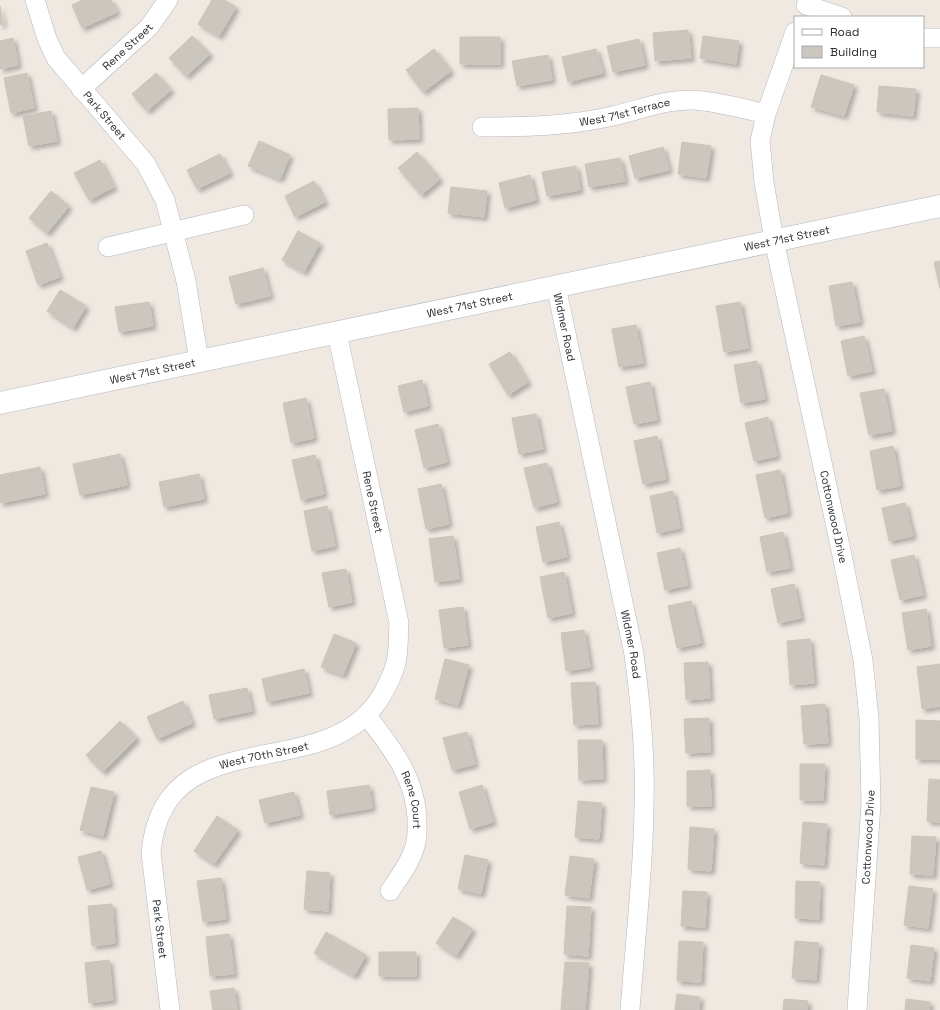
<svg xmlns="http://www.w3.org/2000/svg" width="940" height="1010" font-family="'Space Grotesk',sans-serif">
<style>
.building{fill:#cbc7bf;stroke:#cbc5ba;filter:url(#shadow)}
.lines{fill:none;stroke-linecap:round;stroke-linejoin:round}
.street-casing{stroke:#b4b7c1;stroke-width:20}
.secondary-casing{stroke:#b4b7c1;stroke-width:23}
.street{stroke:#fff;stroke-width:19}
.secondary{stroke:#fff;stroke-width:22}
.labels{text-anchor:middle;stroke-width:4;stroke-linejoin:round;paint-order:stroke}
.street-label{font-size:11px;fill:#2e2e2e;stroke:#fff}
</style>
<defs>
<filter id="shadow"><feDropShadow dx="3.5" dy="3.5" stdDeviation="2" flood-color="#0004"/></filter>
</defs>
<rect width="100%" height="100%" fill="#efe9e1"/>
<g class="building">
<polygon points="82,0 111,0 117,12 82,28 72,5"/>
<polygon points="212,0 224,0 236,7 219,36 198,24"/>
<polygon points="0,6 3,24 0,25"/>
<polygon points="688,30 691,58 655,61 653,33"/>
<polygon points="192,36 210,54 186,76 169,58"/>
<polygon points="703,36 739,41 736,64 700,58"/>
<rect x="460" y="37" width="40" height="27"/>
<polygon points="13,38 18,65 0,69 0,41"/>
<polygon points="639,39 645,65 613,72 607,46"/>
<polygon points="434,49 451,71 423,92 406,70"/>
<polygon points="596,49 603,73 568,82 562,57"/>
<polygon points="548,55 552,80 517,86 512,61"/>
<polygon points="27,73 34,108 11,113 4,78"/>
<polygon points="156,73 171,90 147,111 132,94"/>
<polygon points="821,75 854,85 844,116 811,107"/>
<polygon points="879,86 916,89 913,116 877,112"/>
<polygon points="418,108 419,139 389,140 388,109"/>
<polygon points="51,111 57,141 29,146 23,116"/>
<polygon points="259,141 290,155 280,179 248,166"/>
<polygon points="682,142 711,146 706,178 678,174"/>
<polygon points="663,147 669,170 635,178 629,156"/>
<polygon points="417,152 440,179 421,195 398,168"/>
<polygon points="220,154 230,173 197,189 187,170"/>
<polygon points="620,158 625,181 589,187 585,164"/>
<polygon points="100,160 114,187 89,200 74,173"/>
<polygon points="576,166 580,190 547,196 542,172"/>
<polygon points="530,175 536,200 505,208 499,183"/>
<polygon points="314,181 325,202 295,217 285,196"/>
<polygon points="451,187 487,191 484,217 448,213"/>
<polygon points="51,191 69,206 47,233 29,218"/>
<polygon points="298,231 320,243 304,272 282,260"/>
<polygon points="47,243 60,277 38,285 26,251"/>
<polygon points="940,261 940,288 934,262"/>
<polygon points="263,268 270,296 236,304 229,277"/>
<polygon points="852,282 860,322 836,326 829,286"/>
<polygon points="60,290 86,306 73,328 47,311"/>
<polygon points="149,302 153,326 119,332 115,307"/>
<polygon points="740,302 748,348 724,352 716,306"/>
<polygon points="636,325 643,363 619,367 612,329"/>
<polygon points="864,336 872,371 848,376 841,341"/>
<polygon points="510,352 528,382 508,395 489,364"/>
<polygon points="757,361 765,399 741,403 734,365"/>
<polygon points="422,380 428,406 404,412 398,386"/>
<polygon points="650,382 657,420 634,424 626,387"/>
<polygon points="884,389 892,431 869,435 860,393"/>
<polygon points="306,398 314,438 291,443 283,403"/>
<polygon points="536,414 543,449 519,454 512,418"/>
<polygon points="768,417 777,456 754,461 745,423"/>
<polygon points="438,424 447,462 424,468 415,430"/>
<polygon points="657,436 666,479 643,484 634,441"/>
<polygon points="893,446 900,486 877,490 870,451"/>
<polygon points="120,454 127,485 80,495 73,464"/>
<polygon points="315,455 324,494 301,500 292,460"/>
<polygon points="547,463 557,502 534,508 524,468"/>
<polygon points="40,467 45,494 0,503 0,475"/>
<polygon points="780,470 788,513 765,518 756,475"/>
<polygon points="199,474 204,499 164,507 159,482"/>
<polygon points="441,484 449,524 426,529 418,489"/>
<polygon points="673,491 680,528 657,533 650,496"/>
<polygon points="905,503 913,536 889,541 882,508"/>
<polygon points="327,506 335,546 312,551 304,511"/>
<polygon points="559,522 567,557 543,562 536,527"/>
<polygon points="783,532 790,568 767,572 760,537"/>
<polygon points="453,536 459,579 435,582 429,539"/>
<polygon points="680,548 688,585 665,590 657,553"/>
<polygon points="914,555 923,595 900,600 891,560"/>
<polygon points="346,569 352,602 329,607 322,573"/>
<polygon points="564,572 572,613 548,618 540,577"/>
<polygon points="794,584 801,618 778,623 771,589"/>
<polygon points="691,601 701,643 677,648 668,606"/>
<polygon points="463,607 468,645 444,648 439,610"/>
<polygon points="926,609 931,646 908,650 902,613"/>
<polygon points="584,630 590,667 566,671 561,633"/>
<polygon points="334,634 356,643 343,675 321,667"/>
<polygon points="810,639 814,683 790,685 787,641"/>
<polygon points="445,659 469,665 458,705 435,699"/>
<polygon points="708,662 710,698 686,700 684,663"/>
<polygon points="940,664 940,706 922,709 917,667"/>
<polygon points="304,669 309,693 267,702 262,679"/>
<polygon points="595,682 598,724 574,725 571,683"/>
<polygon points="247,688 252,711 214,719 209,695"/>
<polygon points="183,701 192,723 157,739 147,717"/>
<polygon points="825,704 828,743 804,744 801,706"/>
<polygon points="709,718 710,752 686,753 684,719"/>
<polygon points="916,720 940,721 940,759 916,759"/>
<polygon points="120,721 137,738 103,772 86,755"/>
<polygon points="467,732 475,764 452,770 443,738"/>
<polygon points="578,740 602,740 603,779 579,780"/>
<polygon points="800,764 825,764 823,800 800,800"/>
<polygon points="710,770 711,806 687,806 687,771"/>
<polygon points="929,779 940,780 940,822 927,821"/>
<polygon points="369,785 372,808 330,815 327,791"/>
<polygon points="482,785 493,822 470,829 459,792"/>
<polygon points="91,787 114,792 103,836 80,830"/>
<polygon points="294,792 300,815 265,823 259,800"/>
<polygon points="578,801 602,803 599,839 575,837"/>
<polygon points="217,816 238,830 214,864 194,851"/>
<polygon points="803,822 827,824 824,865 800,863"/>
<polygon points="690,827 714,829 711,871 688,869"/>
<polygon points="912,836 936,837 933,875 910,874"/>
<polygon points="101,851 110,884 87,890 78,857"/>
<polygon points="465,855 488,860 481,894 458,889"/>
<polygon points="570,856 594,859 589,898 565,895"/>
<polygon points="307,871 330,873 328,911 304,909"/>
<polygon points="221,878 226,919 203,922 197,881"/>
<polygon points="796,881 820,882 819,919 795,918"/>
<polygon points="909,886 933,889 928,928 904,925"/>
<polygon points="683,891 707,892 705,927 681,926"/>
<polygon points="112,904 115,943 92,946 88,906"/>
<polygon points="567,906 591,907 588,956 564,954"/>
<polygon points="453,917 473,929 456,956 436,943"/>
<polygon points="326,932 366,955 354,976 314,953"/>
<polygon points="229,934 234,974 210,976 206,937"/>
<polygon points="679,941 703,942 701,982 677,981"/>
<polygon points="795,941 819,943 816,980 792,978"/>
<polygon points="911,945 934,948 930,981 907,978"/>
<rect x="379" y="952" width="37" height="24"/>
<polygon points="109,960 113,1000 89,1003 85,963"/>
<polygon points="565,962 589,963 585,1010 561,1010"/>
<polygon points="234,988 237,1010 213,1010 210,991"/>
<polygon points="677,994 700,997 699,1010 675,1010"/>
<polygon points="784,999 808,1001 807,1010 783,1010"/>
<polygon points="906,999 930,1002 929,1010 905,1010"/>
</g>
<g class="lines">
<defs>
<g id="street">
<path id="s1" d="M35,0L47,39L56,58L146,164L165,200L186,281L199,361"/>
<polyline points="806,5 842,17"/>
<path id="s2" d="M795,32L766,114L760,141L764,182L774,240L842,555L863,660L869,718L871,804L857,1010"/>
<polyline points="923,38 940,38"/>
<path id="s3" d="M81,89L149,27L168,0"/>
<path id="s4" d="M482,127C526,127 570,126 613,116C640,110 665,99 694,100C718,102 742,108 766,114"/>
<polyline points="108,247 244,215"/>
<path id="s5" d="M556,286L634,654C639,692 643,729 644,767C646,846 636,930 630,1010"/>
<path id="s6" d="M367,716C391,747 415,777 417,818C417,827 418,837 415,846C411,862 399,877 390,891"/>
<path id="s7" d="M170,1010L151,853C163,714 330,790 383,693C389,682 396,669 397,656C399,645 398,634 399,623L337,333"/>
</g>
<g id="secondary">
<path id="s8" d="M0,403L940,206"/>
</g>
</defs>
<use href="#street" class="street-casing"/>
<use href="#secondary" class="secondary-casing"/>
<use href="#street" class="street"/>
<use href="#secondary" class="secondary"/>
</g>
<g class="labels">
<g class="street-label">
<text dy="4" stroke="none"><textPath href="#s3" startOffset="63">Rene Street</textPath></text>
<text dy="4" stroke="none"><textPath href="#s4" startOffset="144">West 71st Terrace</textPath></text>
<text dy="4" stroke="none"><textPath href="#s1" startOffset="137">Park Street</textPath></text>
<text dy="4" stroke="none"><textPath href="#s8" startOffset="804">West 71st Street</textPath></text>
<text dy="4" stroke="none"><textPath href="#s8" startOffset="480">West 71st Street</textPath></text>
<text dy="4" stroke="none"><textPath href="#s5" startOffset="42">Widmer Road</textPath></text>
<text dy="4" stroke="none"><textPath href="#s8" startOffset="156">West 71st Street</textPath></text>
<text transform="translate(373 502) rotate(78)" y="4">Rene Street</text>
<text dy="4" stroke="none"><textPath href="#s2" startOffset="498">Cottonwood Drive</textPath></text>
<text dy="4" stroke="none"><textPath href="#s5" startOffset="366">Widmer Road</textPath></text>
<text dy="4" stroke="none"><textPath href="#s7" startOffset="323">West 70th Street</textPath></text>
<text dy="4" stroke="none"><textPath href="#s6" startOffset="97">Rene Court</textPath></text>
<text transform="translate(868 837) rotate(-87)" y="4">Cottonwood Drive</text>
<text transform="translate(160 929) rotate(83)" y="4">Park Street</text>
</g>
</g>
<rect x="794" y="16" width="130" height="52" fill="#ffffff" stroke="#ababab"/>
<rect x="802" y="29" width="20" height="6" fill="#ffffff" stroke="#ababab"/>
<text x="830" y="36" font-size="12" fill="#2e2e2e">Road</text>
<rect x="802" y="46" width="20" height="12" fill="#cbc7bf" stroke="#ababab"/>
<text x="830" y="56" font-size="12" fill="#2e2e2e">Building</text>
</svg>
